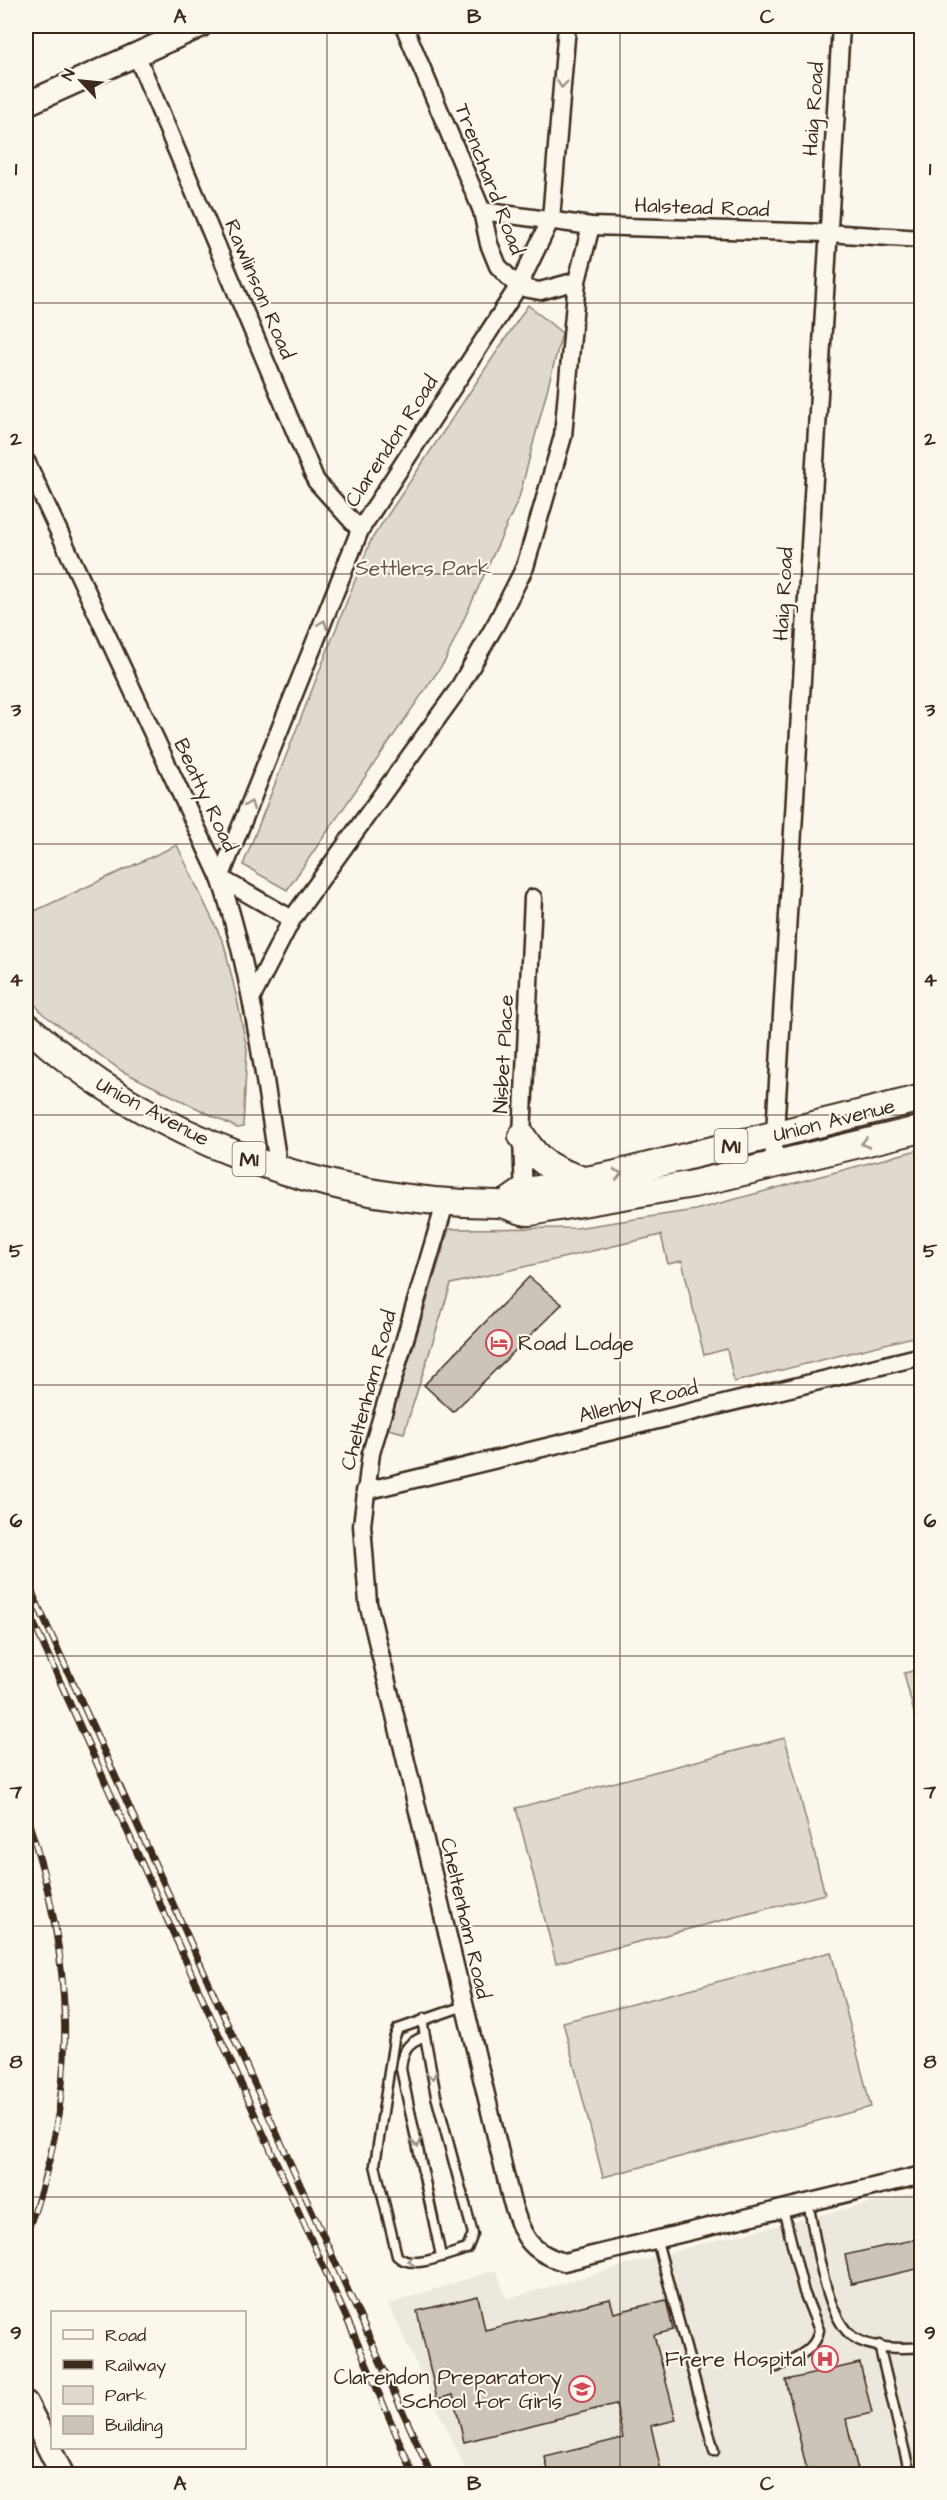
<svg xmlns="http://www.w3.org/2000/svg" width="947" height="2500" font-family="'Architects Daughter',sans-serif">
<style>
.built{fill:#ede8dd}
.green{fill:#dfd9ce;stroke:#8d8276;stroke-width:1.5}
.building{fill:#ccc4b9;stroke:#3b2a1e;stroke-width:1.5}
.lines{fill:none;stroke-linecap:round;stroke-linejoin:round}
.lane-casing{stroke:#3b2a1e;stroke-width:13}
.street-casing{stroke:#3b2a1e;stroke-width:21}
.secondary-casing{stroke:#3b2a1e;stroke-width:27}
.primary-casing{stroke:#3b2a1e;stroke-width:30}
.lane{stroke:#fbf7ec;stroke-width:8}
.street{stroke:#fbf7ec;stroke-width:16}
.secondary{stroke:#fbf7ec;stroke-width:22}
.primary{stroke:#fbf7ec;stroke-width:26}
.rail-casing{stroke:#3b2a1e;stroke-width:7}
.rail{stroke:#fbf7ec;stroke-width:4.5;stroke-dasharray:14;stroke-linecap:butt}
.oneway{stroke:#9b9085}
.grid{fill:none;stroke:#3b2a1e;stroke-width:1.5;stroke-opacity:0.55}
.labels{text-anchor:middle;stroke-width:4.5;stroke-linejoin:round;paint-order:stroke}
.shield{fill:#fbf7ec;stroke:#75685c;stroke-width:1.5}
.shield-label{font-size:20px;font-weight:bold;fill:#3b2a1e}
.street-label{font-size:21px;fill:#3b2a1e;stroke:#fbf7ec}
.park-label{font-size:21px;fill:#64564a;stroke:#fbf7ec}
.poi-label{font-size:21px;fill:#3b2a1e;stroke:#fbf7ec;text-anchor:end}
.neatline{fill:none;stroke:#3b2a1e;stroke-width:2}
.grid-label{font-size:20px;text-anchor:middle;font-weight:bold;fill:#3b2a1e}
</style>
<rect width="100%" height="100%" fill="#fbf7ec"/>
<filter id="ink" filterUnits="userSpaceOnUse"><feTurbulence type="fractalNoise" baseFrequency=".0167" numOctaves="2"/><feDisplacementMap in="SourceGraphic" scale="12" xChannelSelector="R" yChannelSelector="G"/><feConvolveMatrix kernelMatrix="1 2 1 2 8 2 1 2 1" color-interpolation-filters="sRGB"/></filter>
<g filter="url(#ink)">
<polygon class="built" points="921,2191 921,2474 468,2474 388,2304 496,2270 507,2299 700,2244"/>
<g class="green">
<polygon points="528,305 562,333 519,498 445,661 287,890 243,865 371,540"/>
<polygon points="177,845 224,944 237,999 247,1049 243,1127 237,1128 122,1071 43,1014 26,994 26,915"/>
<polygon points="921,1149 921,1335 734,1382 727,1349 704,1355 682,1261 668,1264 661,1235 451,1284 404,1433 388,1429 449,1229 576,1228 695,1210"/>
<polygon points="921,1669 922,1669 921,1741 904,1673"/>
<polygon points="785,1738 825,1894 556,1963 516,1808"/>
<polygon points="831,1952 871,2107 603,2177 563,2022"/>
</g>
<g class="building">
<polygon points="529,1277 562,1304 453,1412 424,1385"/>
<polygon points="921,2238 921,2268 851,2284 845,2255"/>
<polygon points="478,2296 485,2330 610,2299 614,2313 666,2300 673,2330 654,2335 676,2420 651,2426 662,2475 549,2475 545,2457 623,2438 616,2404 464,2442 453,2395 437,2399 417,2311"/>
<polygon points="860,2363 872,2413 846,2419 859,2475 808,2475 786,2380"/>
</g>
<g class="lines">
<defs>
<g id="lane">
<path d="M425,2018L423,2025L436,2096L473,2234L467,2249C448,2254 412,2271 397,2256L375,2165L394,2039L398,2029L464,2006"/>
<path d="M425,2036C407,2043 403,2049 401,2069L441,2256"/>
<path d="M808,2203C816,2238 825,2317 853,2337C870,2349 902,2349 922,2347"/>
<polyline points="657,2241 714,2451"/>
<polyline points="879,2345 910,2474"/>
<path d="M777,2367C794,2358 816,2351 819,2330L804,2292L783,2209"/>
</g>
<g id="street">
<polyline points="404,26 482,211 489,244 498,266 518,287 540,291 577,281"/>
<polyline points="136,54 316,481 360,530"/>
<polyline points="482,211 591,226 827,233 922,239"/>
<path d="M26,461L220,878C252,973 263,1072 279,1170"/>
<polyline points="292,919 220,878 360,530 518,287 551,219 567,26"/>
<polyline points="252,997 292,919 457,691 497,622 525,567 563,436 577,281 591,226"/>
<polyline points="773,1166 841,26"/>
<polyline points="524,1200 522,1136 533,898"/>
<path d="M445,1204L371,1453L362,1525L368,1603L511,2199C522,2233 526,2251 564,2262L922,2175"/>
<polyline points="365,1491 922,1356"/>
</g>
<g id="secondary">
<polyline points="26,104 200,26"/>
<polyline points="26,2403 62,2474"/>
</g>
<g id="primary">
<path d="M26,1025C152,1141 328,1203 498,1204C509,1204 518,1212 529,1212C535,1212 541,1210 547,1209L693,1184L922,1129"/>
<path d="M522,1136C540,1165 552,1169 583,1180"/>
<polyline points="505,1204 522,1192 612,1175 922,1098"/>
</g>
</defs>
<use href="#lane" class="lane-casing"/>
<use href="#street" class="street-casing"/>
<use href="#secondary" class="secondary-casing"/>
<use href="#primary" class="primary-casing"/>
<use href="#lane" class="lane"/>
<use href="#street" class="street"/>
<use href="#secondary" class="secondary"/>
<use href="#primary" class="primary"/>
<defs>
<g id="rail">
<polyline points="26,1579 431,2474"/>
<polyline points="26,1606 355,2337 413,2474"/>
<path d="M26,1814C74,1958 81,2091 26,2235"/>
</g>
</defs>
<use href="#rail" class="rail-casing"/>
<use href="#rail" class="rail"/>
</g>
<defs><path id="oneway-chevron" d="M-2-3.5L2.5 0L-2 3.5" fill="none" stroke-width="1.6" stroke-linecap="round" stroke-linejoin="round" transform="scale(1.5)"/></defs>
<g class="oneway">
<use href="#oneway-chevron" transform="translate(562 84) rotate(95)"/>
<use href="#oneway-chevron" transform="translate(323 624) rotate(-68)"/>
<use href="#oneway-chevron" transform="translate(250 805) rotate(-68)"/>
<use href="#oneway-chevron" transform="translate(865 1143) rotate(166)"/>
<use href="#oneway-chevron" transform="translate(618 1174) rotate(-13)"/>
<use href="#oneway-chevron" transform="translate(432 2075) rotate(79)"/>
<use href="#oneway-chevron" transform="translate(417 2143) rotate(78)"/>
<use href="#oneway-chevron" transform="translate(412 2261) rotate(178)"/>
</g>
</g>
<path class="grid" d="M327,26V2474M620,26V2474M26,303H922M26,574H922M26,844H922M26,1115H922M26,1385H922M26,1656H922M26,1926H922M26,2197H922"/>
<defs>
<symbol id="hotel-ring" viewBox="-11 -11 22 22"><circle r="9.5" fill="#fbf7ec" stroke="#d1495b" stroke-width="1.5"/><path d="M-6-4.5h1.5V1H6V5H4.5V3h-9V5H-6ZM-4 0a1.8 1.8 0 1 1 3.6 0ZM.5 0V-2.5h3Q6-2.5 6 0Z" fill="#d1495b"/></symbol>
<symbol id="hospital-ring" viewBox="-11 -11 22 22"><circle r="9.5" fill="#fbf7ec" stroke="#d1495b" stroke-width="1.5"/><path d="M-5-5h3v3.5h4V-5h3V5h-3V1.5h-4V5h-3Z" fill="#d1495b"/></symbol>
<symbol id="school-ring" viewBox="-11 -11 22 22"><circle r="9.5" fill="#fbf7ec" stroke="#d1495b" stroke-width="1.5"/><path d="M0-5L7-2L0 1L-7-2ZM-4 1L0 2.5L4 1V4Q0 6-4 4Z" fill="#d1495b"/></symbol>
</defs>
<g fill-rule="evenodd">
<use href="#hotel-ring" x="484" y="1328" width="30" height="30"/>
<use href="#hospital-ring" x="810" y="2344" width="30" height="30"/>
<use href="#school-ring" x="567" y="2374" width="30" height="30"/>
</g>
<g class="labels">
<g class="shield">
<rect x="714.5" y="1129" width="33" height="34" rx="4.5"/>
<rect x="232.5" y="1142" width="33" height="34" rx="4.5"/>
</g>
<g class="shield-label">
<text x="731" y="1153">M1</text>
<text x="249" y="1166">M1</text>
</g>
<g class="street-label">
<text transform="translate(813 109) rotate(-86)" y="7">Haig Road</text>
<text transform="translate(490 179) rotate(69)" y="7">Trenchard Road</text>
<text transform="translate(702 207) rotate(2)" y="7">Halstead Road</text>
<text transform="translate(260 289) rotate(67)" y="7">Rawlinson Road</text>
<text transform="translate(391 441) rotate(-57)" y="7">Clarendon Road</text>
<text transform="translate(783 594) rotate(-87)" y="7">Haig Road</text>
<text transform="translate(206 795) rotate(65)" y="7">Beatty Road</text>
<text transform="translate(503 1054) rotate(-87)" y="7">Nisbet Place</text>
<text transform="translate(153 1111) rotate(28)" y="7">Union Avenue</text>
<text transform="translate(834 1120) rotate(-14)" y="7">Union Avenue</text>
<text transform="translate(368 1390) rotate(-75)" y="7">Cheltenham Road</text>
<text transform="translate(638 1401) rotate(-14)" y="7">Allenby Road</text>
<text transform="translate(466 1918) rotate(77)" y="7">Cheltenham Road</text>
</g>
<g class="park-label">
<text x="423" y="575">Settlers Park</text>
</g>
<g class="poi-label">
<text x="518" y="1350" text-anchor="start">Road Lodge</text>
<text x="806" y="2366">Frere Hospital</text>
<text x="562" y="2384">Clarendon Preparatory<tspan x="562" dy="24">School for Girls</tspan></text>
</g>
</g>
<rect width="947" height="2500" fill="none" stroke="#fbf7ec" stroke-width="66"/>
<rect x="51" y="2311" width="195" height="138" fill="#fbf7ec" stroke="#aea59a" stroke-width="1.5"/>
<rect x="63" y="2330" width="30" height="9" fill="#fbf7ec" stroke="#aea59a" stroke-width="1.5"/>
<text x="105" y="2341" font-size="18" fill="#3b2a1e">Road</text>
<rect x="63" y="2360" width="30" height="9" fill="#3b2a1e" stroke="#aea59a" stroke-width="1.5"/>
<text x="105" y="2371" font-size="18" fill="#3b2a1e">Railway</text>
<rect x="63" y="2386" width="30" height="18" fill="#dfd9ce" stroke="#aea59a" stroke-width="1.5"/>
<text x="105" y="2401" font-size="18" fill="#3b2a1e">Park</text>
<rect x="63" y="2416" width="30" height="18" fill="#ccc4b9" stroke="#aea59a" stroke-width="1.5"/>
<text x="105" y="2431" font-size="18" fill="#3b2a1e">Building</text>
<g transform="translate(81 81) rotate(296)" stroke="#fbf7ec" stroke-width="4.5" paint-order="stroke">
<path d="M0-4.5L10 22L0 15L-10 22Z" fill="#3b2a1e"/>
<text y="-9" font-size="16" font-weight="bold" text-anchor="middle" fill="#3b2a1e">N</text>
</g>
<rect x="33" y="33" width="881" height="2434" class="neatline"/>
<g class="grid-label">
<text x="180" y="23">A</text>
<text x="474" y="23">B</text>
<text x="767" y="23">C</text>
<text x="16" y="175">1</text>
<text x="930" y="175">1</text>
<text x="16" y="445">2</text>
<text x="930" y="445">2</text>
<text x="16" y="716">3</text>
<text x="930" y="716">3</text>
<text x="16" y="986">4</text>
<text x="930" y="986">4</text>
<text x="16" y="1257">5</text>
<text x="930" y="1257">5</text>
<text x="16" y="1527">6</text>
<text x="930" y="1527">6</text>
<text x="16" y="1798">7</text>
<text x="930" y="1798">7</text>
<text x="16" y="2068">8</text>
<text x="930" y="2068">8</text>
<text x="16" y="2339">9</text>
<text x="930" y="2339">9</text>
<text x="180" y="2490">A</text>
<text x="474" y="2490">B</text>
<text x="767" y="2490">C</text>
</g>
</svg>
